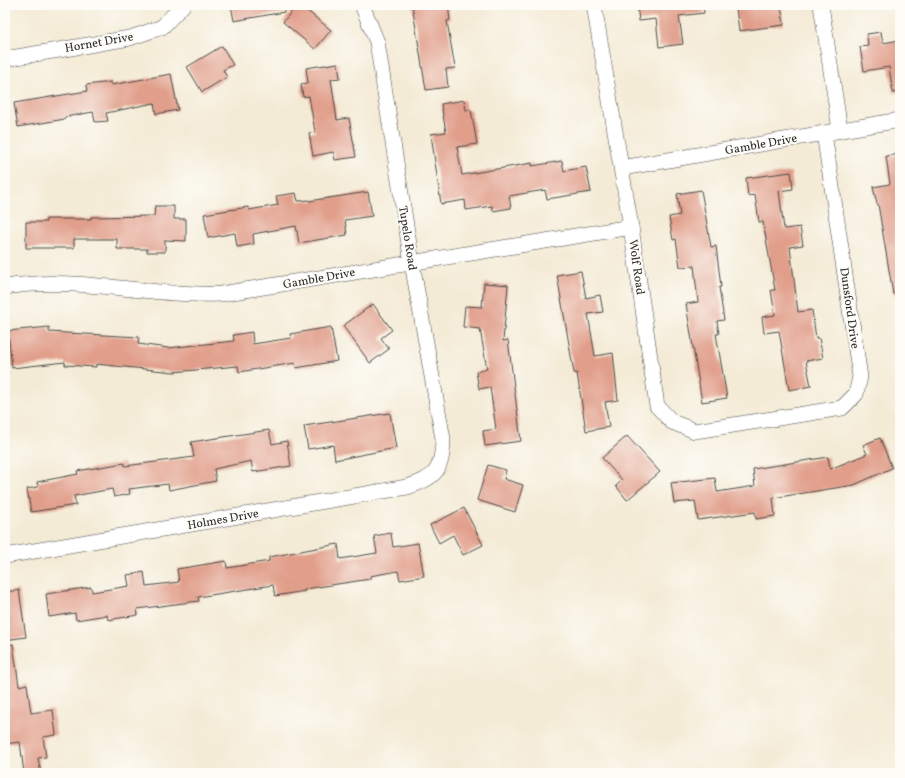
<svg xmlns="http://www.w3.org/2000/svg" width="905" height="778" font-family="Vollkorn,serif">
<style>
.building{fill:#e19e8a}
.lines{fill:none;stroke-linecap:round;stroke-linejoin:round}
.street-casing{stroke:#494845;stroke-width:16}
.street{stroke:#fff;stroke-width:15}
.labels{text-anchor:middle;stroke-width:4;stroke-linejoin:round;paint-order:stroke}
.street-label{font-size:12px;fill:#2b2b2b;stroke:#fdfcf7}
</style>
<rect width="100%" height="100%" fill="#fdfcf7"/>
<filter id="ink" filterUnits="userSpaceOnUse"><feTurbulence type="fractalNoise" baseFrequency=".025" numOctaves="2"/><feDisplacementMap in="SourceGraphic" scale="8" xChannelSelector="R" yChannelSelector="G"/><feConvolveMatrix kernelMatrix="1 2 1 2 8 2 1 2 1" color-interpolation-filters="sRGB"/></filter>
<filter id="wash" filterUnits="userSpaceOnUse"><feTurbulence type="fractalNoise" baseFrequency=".012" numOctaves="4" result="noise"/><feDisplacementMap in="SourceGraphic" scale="16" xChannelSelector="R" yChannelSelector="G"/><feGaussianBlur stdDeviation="0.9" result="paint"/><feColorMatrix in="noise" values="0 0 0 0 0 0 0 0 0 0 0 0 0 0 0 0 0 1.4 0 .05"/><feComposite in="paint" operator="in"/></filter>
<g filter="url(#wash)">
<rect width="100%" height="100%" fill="#f4ebd6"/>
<g id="blocks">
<g class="building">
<polygon points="231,5 284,5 284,12 234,21"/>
<polygon points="297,5 300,5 331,30 315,49 283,22"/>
<polygon points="412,5 448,5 450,20 447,21 455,68 446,69 448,87 426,90"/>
<polygon points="637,5 703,5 704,13 679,16 683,44 659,47 656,19 639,21"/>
<polygon points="756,5 781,5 784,25 739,31 736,8"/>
<polygon points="881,32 883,43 900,40 900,92 893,93 889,67 864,71 860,47 868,46 867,34"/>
<polygon points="222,46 233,65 223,70 227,77 202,92 187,67"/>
<polygon points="338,63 340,78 331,79 337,120 349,118 356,157 335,160 333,152 313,156 309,133 315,132 309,96 303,97 301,84 308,83 306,68"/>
<polygon points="171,74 178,110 156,114 154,103 106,113 108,121 95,122 93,112 65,117 65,119 18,127 14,103 87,91 86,85 111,82 111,85"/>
<polygon points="464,100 466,110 471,110 477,144 457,147 462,175 532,163 532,166 562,161 564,171 586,167 591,192 547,199 545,190 509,196 511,208 493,211 492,206 466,210 465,200 441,204 431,134 446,132 441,104"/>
<polygon points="900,154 900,293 893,294 878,204 877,204 873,187 890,184 886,156"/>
<polygon points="791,172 793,189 779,191 784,229 800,227 803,245 790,247 798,312 812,310 816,338 819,338 823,358 806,361 811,386 789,390 779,331 764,333 762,317 775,315 771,290 775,290 763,222 759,222 755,195 748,196 746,178"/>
<polygon points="701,190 711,247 716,246 721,287 719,287 724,320 717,321 719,334 716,334 727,398 702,402 686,304 698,302 694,266 680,267 676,239 673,240 669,217 680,215 677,194"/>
<polygon points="368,192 372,216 345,220 347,235 299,243 296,226 253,234 254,244 237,247 235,233 208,238 204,214 248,207 249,210 278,205 276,196 296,193 298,201 309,200 309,201"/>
<polygon points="155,206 174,206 174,219 186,219 186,241 165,240 165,252 147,252 147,249 117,249 117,239 74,239 74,248 26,248 26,222 46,222 46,219 91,219 91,217 154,216"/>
<polygon points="581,271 586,298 600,295 603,312 588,314 595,356 613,353 618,400 605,402 609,427 586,431 577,373 574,373 557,275"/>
<polygon points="484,283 508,285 503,341 508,340 521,441 485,446 483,431 496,429 490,387 479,389 476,372 487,369 480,329 463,327 465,306 482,307"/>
<polygon points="373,304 392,330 381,338 389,349 370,363 343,326"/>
<polygon points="49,327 49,332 139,337 138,344 168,348 234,341 233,335 252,332 253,344 291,338 290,334 331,327 337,361 296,368 295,363 239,372 238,366 174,372 96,364 96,367 65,365 65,362 12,368 8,331"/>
<polygon points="390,413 396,448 335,460 333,445 308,449 304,426"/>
<polygon points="269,430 272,444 287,441 291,466 253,472 251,461 214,469 216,481 169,490 168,484 129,489 130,494 114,497 112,489 74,496 76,505 31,512 27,489 38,487 37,482 78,474 77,471 124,463 125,466 194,457 191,442"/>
<polygon points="627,436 660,472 627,500 616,486 622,480 602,458"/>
<polygon points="880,438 892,468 854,485 773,498 775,516 756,519 755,512 698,520 695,501 674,503 671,483 715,478 717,492 755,486 753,469 828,457 830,469 867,454 863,445"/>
<polygon points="488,465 506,470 504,479 523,485 515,512 477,500"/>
<polygon points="464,508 483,545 463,555 453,535 439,543 430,525"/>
<polygon points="391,533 393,547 418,543 424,576 400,580 398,571 370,576 370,579 305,589 305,591 275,596 273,585 198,597 199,601 137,609 138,615 108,620 107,615 76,620 75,613 49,617 46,594 91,587 92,592 129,586 127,575 144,572 146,586 179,582 177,569 226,561 227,568 269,561 269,557 338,544 340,559 377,553 374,536"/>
<polygon points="19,590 26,637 5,640 5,592"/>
<polygon points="5,644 13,644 19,686 27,684 31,713 53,710 56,735 43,737 46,757 38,758 41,773 24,773 20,742 5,744"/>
</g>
</g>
</g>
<g filter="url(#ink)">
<use href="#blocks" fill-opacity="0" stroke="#494845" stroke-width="1"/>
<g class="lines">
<defs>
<g id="street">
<polyline points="594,5 631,227 657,406 672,422 695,431 842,408 856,394 860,377 824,133"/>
<polyline points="821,5 840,130"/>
<polyline points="5,59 130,38 162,27 183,5"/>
<polyline points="622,168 900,120"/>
<path d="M5,287C77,275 149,297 221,294L631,227"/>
<path d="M5,556L407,487C437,478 442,469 443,439L412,263L377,42L362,5"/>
</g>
</defs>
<use href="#street" class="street-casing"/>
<use href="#street" class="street"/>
</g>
</g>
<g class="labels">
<g class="street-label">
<text transform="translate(99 42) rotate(-10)" y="4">Hornet Drive</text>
<text transform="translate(761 144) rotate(-10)" y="4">Gamble Drive</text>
<text transform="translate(408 238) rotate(81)" y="4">Tupelo Road</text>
<text transform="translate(637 267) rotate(82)" y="4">Wolf Road</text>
<text transform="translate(319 278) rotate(-10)" y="4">Gamble Drive</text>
<text transform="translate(850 308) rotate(82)" y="4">Dunsford Drive</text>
<text transform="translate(223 519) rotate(-10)" y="4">Holmes Drive</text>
</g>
</g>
<rect width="905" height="778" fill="none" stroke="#fdfcf7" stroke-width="20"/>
</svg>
